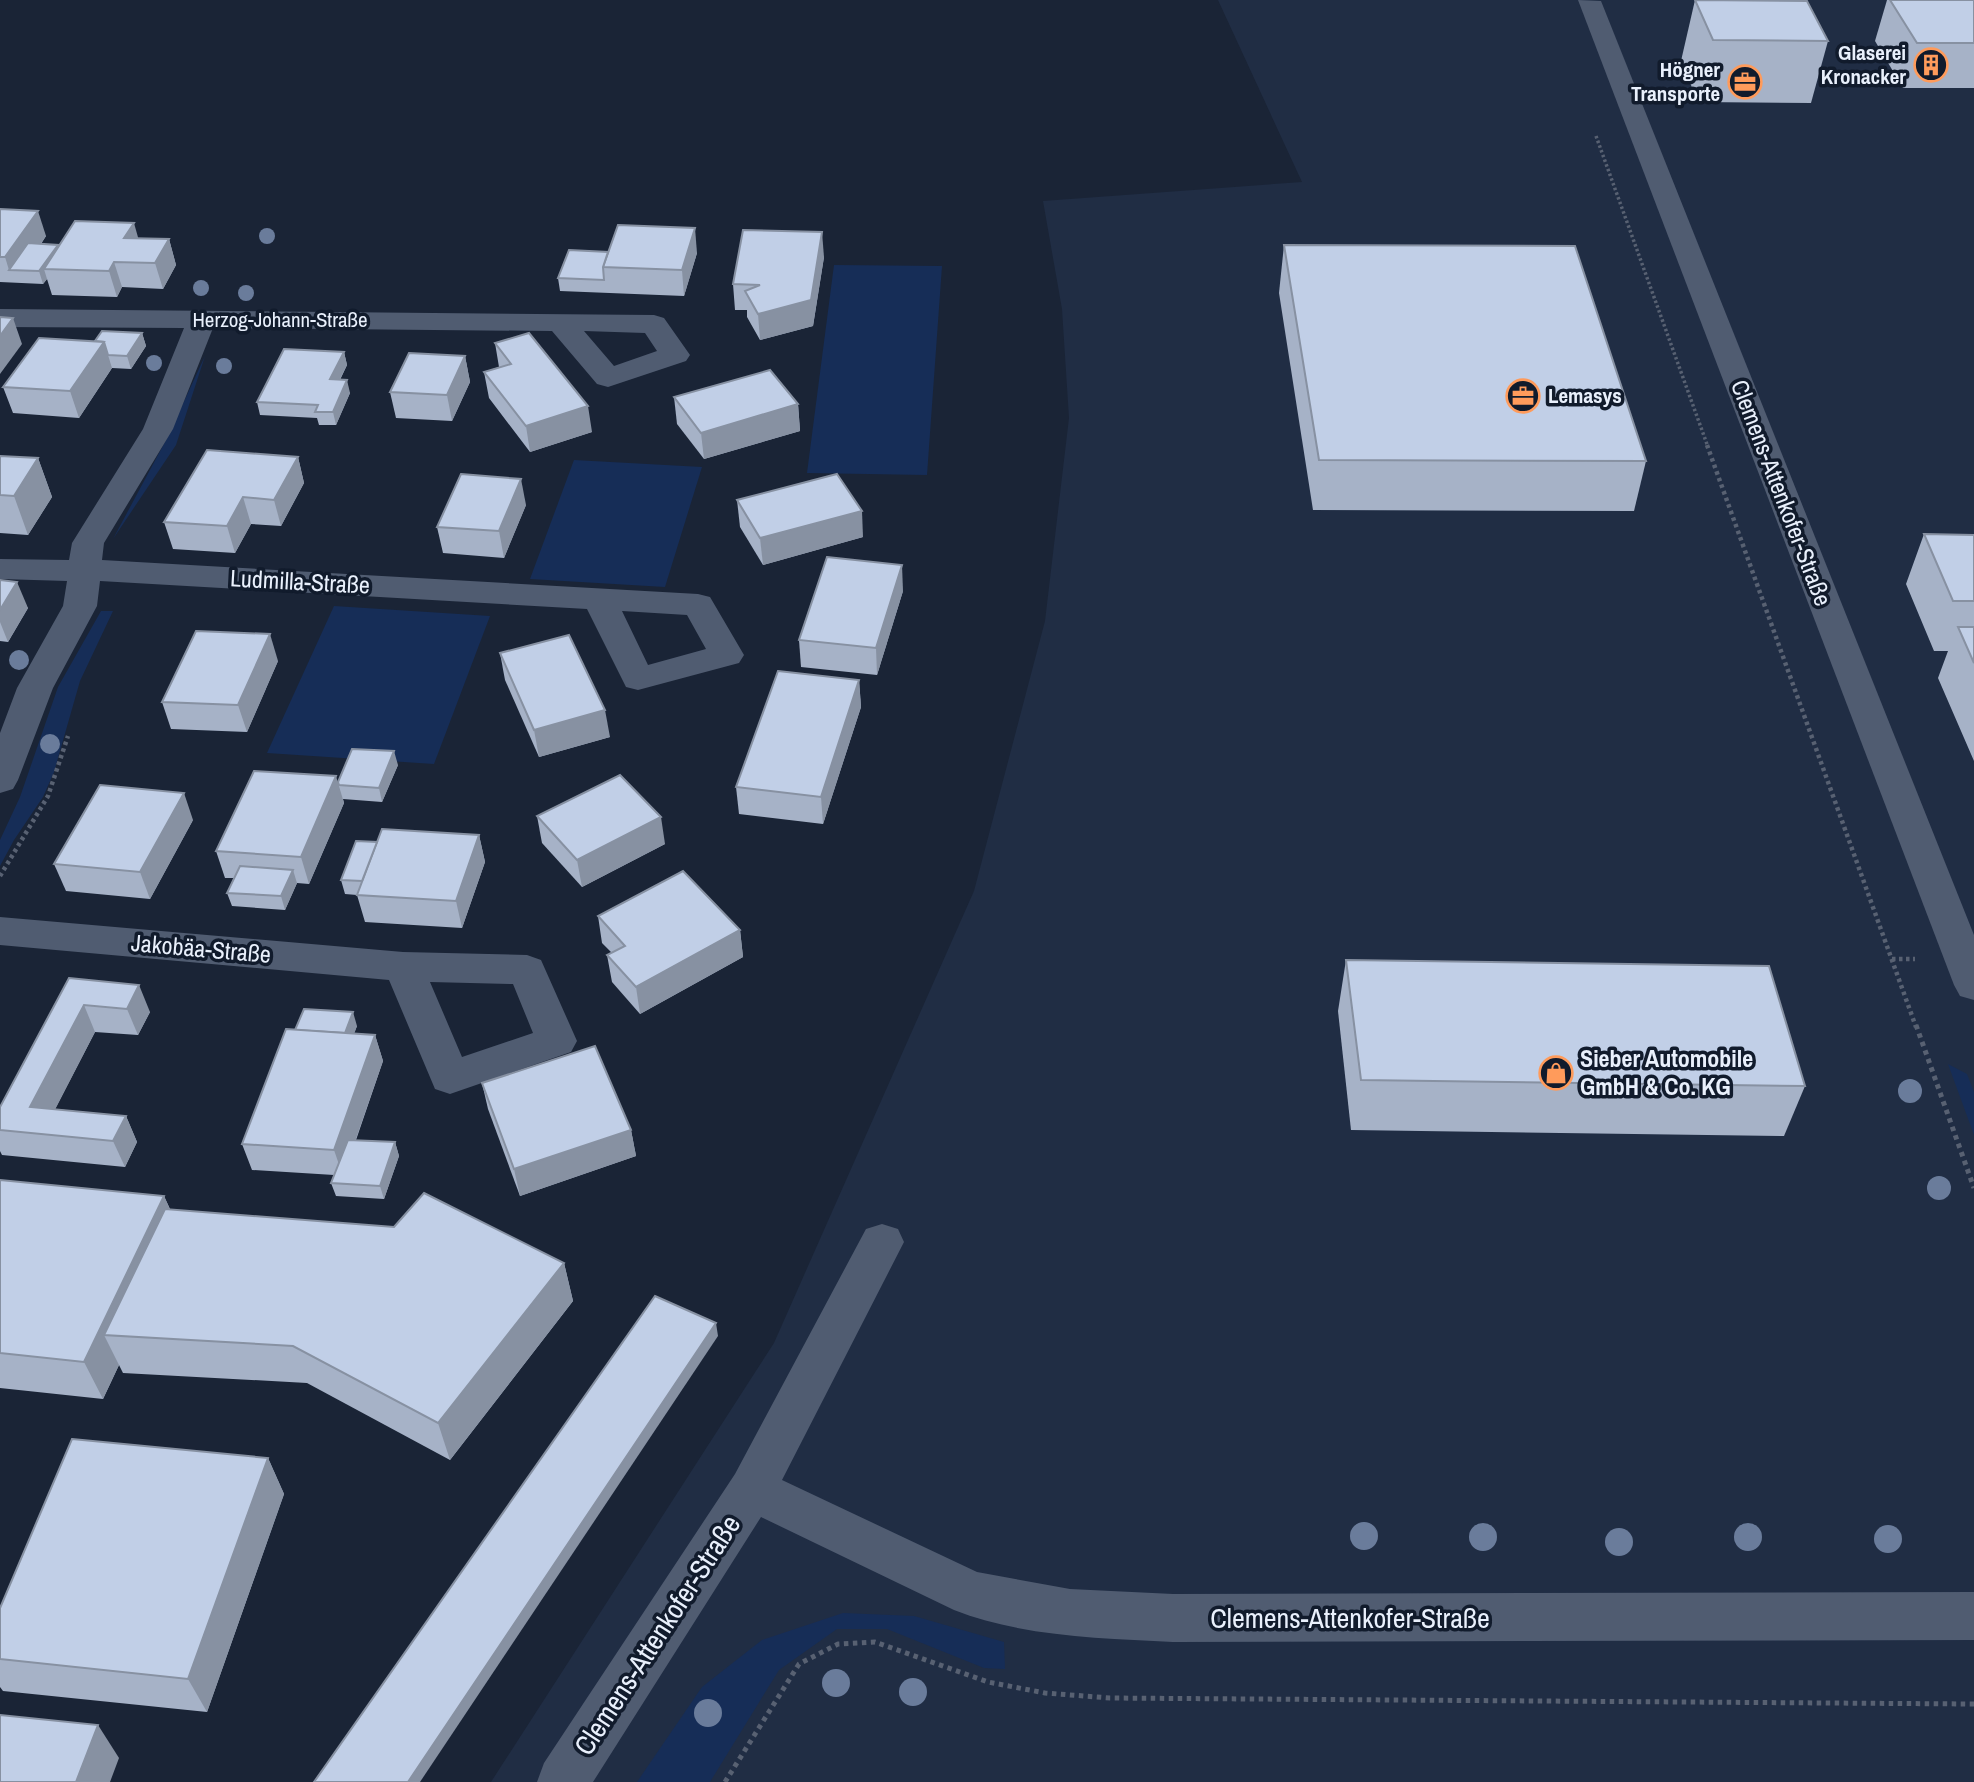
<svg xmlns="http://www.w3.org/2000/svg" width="1974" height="1782" font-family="'Archivo Narrow',sans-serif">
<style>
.built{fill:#202d44}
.green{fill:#162d57}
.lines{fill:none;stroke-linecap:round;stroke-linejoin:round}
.path-far2{stroke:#586172;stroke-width:3.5;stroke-dasharray:2.5 2.5;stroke-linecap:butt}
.path-far1{stroke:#586172;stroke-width:4.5;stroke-dasharray:3.5 3.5;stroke-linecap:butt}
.path{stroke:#586172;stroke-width:5;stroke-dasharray:4.5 4.5;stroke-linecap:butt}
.minor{fill:#505c71;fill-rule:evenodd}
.tree{fill:#6a7c9b}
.wall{fill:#a6b2c7}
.shaded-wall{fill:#8791a2}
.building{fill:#c1cfe7;stroke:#8791a2;stroke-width:2}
.labels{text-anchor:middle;stroke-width:7;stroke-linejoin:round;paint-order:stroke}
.far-poi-label{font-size:21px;font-weight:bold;fill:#e9f0fc;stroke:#111b2c;text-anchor:end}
.far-street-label{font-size:21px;fill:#e9f0fc;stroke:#111b2c}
.street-label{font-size:24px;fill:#e9f0fc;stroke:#111b2c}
.poi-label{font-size:24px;font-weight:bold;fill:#e9f0fc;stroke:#111b2c;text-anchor:start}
.near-street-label{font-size:28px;fill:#e9f0fc;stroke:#111b2c}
</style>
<rect width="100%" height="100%" fill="#1a2436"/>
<polygon class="built" points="1218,0 1974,0 1974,1782 491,1782 774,1343 974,891 1045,621 1069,418 1062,309 1043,201 1302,182"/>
<g class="green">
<polygon points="834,265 942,266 927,475 807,473"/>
<polygon points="205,356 176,445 113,539 166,440"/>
<polygon points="574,460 702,467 665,587 530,579"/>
<polygon points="334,606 490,616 434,764 267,753"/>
<polygon points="101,611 113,611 80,681 54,772 43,797 14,840 0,866 0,840 20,797 58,687"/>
<polygon points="1948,1064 1967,1074 1974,1092 1974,1135"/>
<polygon points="843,1613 914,1616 1004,1642 1005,1669 984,1668 887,1629 837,1629 779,1670 710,1782 637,1782 702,1687 762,1640"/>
</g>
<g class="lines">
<polyline class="path-far2" points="1596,136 1708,447"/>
<g class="path-far1">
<polyline points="1707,445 1916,1027"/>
<polyline points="0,876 48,796 68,736"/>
<polyline points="1892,959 1915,959"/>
</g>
<g class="path">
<polyline points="1916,1025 1974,1188"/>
<polyline points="725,1782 799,1664 838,1644 875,1642 988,1682 1045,1693 1110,1698 1974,1704"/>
</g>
<g class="minor">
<polygon points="1578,0 1601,1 1974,935 1974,1000 1960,996 1954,985"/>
<path d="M0,309L654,315L664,318L690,355L686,361L608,387L597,384L552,331L213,328L173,429L104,543L102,560L698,594L710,597L744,655L739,663L638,690L626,687L587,609L100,581L97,606L53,688L18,780L13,789L0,793V733L17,688L63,606L67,581L0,579V559L69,560L72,543L143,429L184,328L0,327ZM584,331L645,333L657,351L614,366ZM622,611L687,615L706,649L648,665Z"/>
<path d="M0,917L403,952L527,955L541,960L577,1041L571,1052L450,1094L435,1089L389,980L0,945ZM430,982L513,984L533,1033L462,1057Z"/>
<path d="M882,1224L898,1229L904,1242L782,1480L977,1572L1070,1589L1173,1594L1974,1592V1640L1173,1642C1100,1638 1023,1637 954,1610L761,1517L593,1782H537L544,1763L735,1474L866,1229Z"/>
</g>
</g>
<g class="tree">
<circle cx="267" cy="236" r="8"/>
<circle cx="201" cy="288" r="8"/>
<circle cx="246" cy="293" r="8"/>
<circle cx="154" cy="363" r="8"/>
<circle cx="224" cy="366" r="8"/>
<circle cx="19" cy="660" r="10"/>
<circle cx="50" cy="744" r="10"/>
<circle cx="1910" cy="1091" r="12"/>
<circle cx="1939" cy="1188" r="12"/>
<circle cx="1364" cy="1536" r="14"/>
<circle cx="1483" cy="1537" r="14"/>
<circle cx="1748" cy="1537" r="14"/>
<circle cx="1888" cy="1539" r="14"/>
<circle cx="1619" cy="1542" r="14"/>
<circle cx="836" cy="1683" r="14"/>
<circle cx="913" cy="1692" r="14"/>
<circle cx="708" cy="1713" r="14"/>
</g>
<g class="wall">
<polygon points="1695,0 1828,41 1811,103 1698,102 1681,61"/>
<polygon points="1887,0 1974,0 1974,88 1903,88 1875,41"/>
<polygon points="0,209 46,236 41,244 58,245 59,247 138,238 169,239 176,265 163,289 122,287 117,297 52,295 47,279 43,284 0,282"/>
<polygon points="1284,245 1646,461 1634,511 1313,510 1279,293"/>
<polygon points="608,252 697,253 684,296 560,291 558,278"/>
<polygon points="824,257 813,326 760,340 747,317 747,310 735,310 733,284"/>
<polygon points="142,333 146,346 131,369 112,368 79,418 13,413 3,387 95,341"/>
<polygon points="495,343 592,432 530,452 489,398 484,372 499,367"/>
<polygon points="344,352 347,365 340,380 350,393 336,425 319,425 317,418 260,415 257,402"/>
<polygon points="465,356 470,382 452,421 396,418 390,392"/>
<polygon points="674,397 798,404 800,431 704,459 677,424"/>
<polygon points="0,456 38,458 52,497 28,535 0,533"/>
<polygon points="298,457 304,483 281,526 251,524 235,553 173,549 164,522"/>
<polygon points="737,500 863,537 763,565 740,527"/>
<polygon points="526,505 504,558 443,553 437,527"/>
<polygon points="1924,534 1974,535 1974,761 1938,678 1948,651 1934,651 1906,584"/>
<polygon points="0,580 28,608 8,642 0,641"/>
<polygon points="903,591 877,675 801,667 799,640"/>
<polygon points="500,653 610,737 539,757 505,680"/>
<polygon points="278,661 247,732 171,729 162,702"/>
<polygon points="859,680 861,707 823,824 739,814 736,787"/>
<polygon points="398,765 382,802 343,799 344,803 309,884 297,883 285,910 232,906 227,893 234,878 225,878 216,851 338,782"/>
<polygon points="537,816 665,844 582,887 542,843"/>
<polygon points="193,820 150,899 66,891 54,864"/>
<polygon points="479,835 485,862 462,928 365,922 357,895 345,894 341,880"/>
<polygon points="598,916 740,930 743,957 640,1014 612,982 607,955 612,953 602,943"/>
<polygon points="1346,960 1805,1086 1784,1136 1351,1130 1338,1011"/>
<polygon points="69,978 150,1012 138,1035 95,1032 55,1109 126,1116 137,1142 125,1167 2,1155 0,1151 0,1107"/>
<polygon points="357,1026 354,1033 375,1035 383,1061 356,1140 395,1142 399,1156 384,1199 336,1196 331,1183 334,1175 252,1170 242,1144 295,1030"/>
<polygon points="482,1083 631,1130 636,1156 520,1196 488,1109"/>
<polygon points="0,1180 164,1196 170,1209 564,1263 573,1301 450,1460 307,1383 123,1373 119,1365 103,1399 0,1388"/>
<polygon points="268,1458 284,1494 207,1712 3,1691 0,1687 0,1608"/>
</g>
<g class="shaded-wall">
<polygon points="38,211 46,236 22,271 9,270 5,257"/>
<polygon points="134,223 141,248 132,263 124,238"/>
<polygon points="695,228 697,253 684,296 682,270"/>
<polygon points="822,232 824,257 813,326 760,340 758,314"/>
<polygon points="169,239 176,265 163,289 155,263"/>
<polygon points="58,245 62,257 44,269 47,279 43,284 39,271"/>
<polygon points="114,262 122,287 117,297 109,271"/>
<polygon points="13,318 22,344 0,374 0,336"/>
<polygon points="142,333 146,346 131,369 127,356"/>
<polygon points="104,342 112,368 79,418 70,391"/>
<polygon points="344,352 347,365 333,393 330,379"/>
<polygon points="465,356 470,382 452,421 447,395"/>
<polygon points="347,380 350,393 336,425 333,412"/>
<polygon points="798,404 800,431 704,459 701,433"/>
<polygon points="588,406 592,432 530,452 526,426"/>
<polygon points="298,457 304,483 281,526 274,500"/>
<polygon points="38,458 52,497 28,535 14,496"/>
<polygon points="521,479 526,505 504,558 499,531"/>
<polygon points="243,497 251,524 235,553 227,526"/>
<polygon points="862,511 863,537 763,565 760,538"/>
<polygon points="902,565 903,591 877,675 876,648"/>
<polygon points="17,582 28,608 8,642 0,622 0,610"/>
<polygon points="270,634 278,661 247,732 238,705"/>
<polygon points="859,680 861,707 823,824 821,797"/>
<polygon points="605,710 610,737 539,757 534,730"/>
<polygon points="394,751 398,765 382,802 379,788"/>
<polygon points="336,776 344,803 309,884 301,857"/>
<polygon points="184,793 193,820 150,899 140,872"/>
<polygon points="661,817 665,844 582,887 577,860"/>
<polygon points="479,835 485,862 462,928 456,901"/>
<polygon points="293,870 297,883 285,910 281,896"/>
<polygon points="740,930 743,957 640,1014 636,987"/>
<polygon points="139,985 150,1012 138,1035 127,1009"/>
<polygon points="84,1005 95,1032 43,1133 30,1107"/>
<polygon points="353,1012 357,1026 345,1059 340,1046"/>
<polygon points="375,1035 383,1061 343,1176 334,1150"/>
<polygon points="126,1116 137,1142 125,1167 113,1141"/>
<polygon points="631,1130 636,1156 520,1196 514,1169"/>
<polygon points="395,1142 399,1156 384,1199 380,1186"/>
<polygon points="164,1196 181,1234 104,1335 119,1365 103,1399 84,1362"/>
<polygon points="564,1263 573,1301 450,1460 438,1423"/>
<polygon points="716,1323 718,1336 420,1782 408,1782"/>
<polygon points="268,1458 284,1494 207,1712 188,1679"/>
<polygon points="98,1725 119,1758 110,1782 76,1782"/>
</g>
<g class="building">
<polygon points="1695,0 1807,1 1828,41 1713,40"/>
<polygon points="1890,0 1974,0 1974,43 1917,43"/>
<polygon points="0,209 38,211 5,257 0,257"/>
<polygon points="75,221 134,223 124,238 169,239 155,263 114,262 109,271 44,269"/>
<polygon points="618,225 695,228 682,270 603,267"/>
<polygon points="743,230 822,232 811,300 758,314 745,291 760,285 733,284"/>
<polygon points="28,243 58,245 39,271 9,270"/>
<polygon points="1284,245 1575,246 1646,461 1319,460"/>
<polygon points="569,250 608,252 603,267 604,280 558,278"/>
<polygon points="0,317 13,318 0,336"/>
<polygon points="102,331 142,333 127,356 108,355 104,342 95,341"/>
<polygon points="529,333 588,406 526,426 484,372 511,364 495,343"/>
<polygon points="39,338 104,342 70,391 3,387"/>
<polygon points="284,349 344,352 330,379 347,380 333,412 315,412 318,405 257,402"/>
<polygon points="409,353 465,356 447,395 390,392"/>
<polygon points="770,370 798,404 701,433 674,397"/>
<polygon points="207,450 298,457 274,500 243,497 227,526 164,522"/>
<polygon points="0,456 38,458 14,496 0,495"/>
<polygon points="461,474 521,479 499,531 437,527"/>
<polygon points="837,474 862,511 760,538 737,500"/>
<polygon points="1924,534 1974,535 1974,601 1953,601"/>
<polygon points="827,557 902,565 876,648 799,640"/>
<polygon points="0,580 17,582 0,610"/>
<polygon points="1958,627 1974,627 1974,663"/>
<polygon points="196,631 270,634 238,705 162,702"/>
<polygon points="569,635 605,710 534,730 500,653"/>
<polygon points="778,671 859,680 821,797 736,787"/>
<polygon points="352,749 394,751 379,788 339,785 338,782"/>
<polygon points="254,771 336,776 301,857 216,851"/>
<polygon points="620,775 661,817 577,860 537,816"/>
<polygon points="100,785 184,793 140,872 54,864"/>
<polygon points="382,829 479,835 456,901 357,895"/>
<polygon points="356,841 377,842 362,881 341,880"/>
<polygon points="240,866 293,870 281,896 227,893"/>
<polygon points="683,871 740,930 636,987 607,955 625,946 598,916"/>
<polygon points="1346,960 1769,966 1805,1086 1361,1080"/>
<polygon points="69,978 139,985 127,1009 84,1005 30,1107 126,1116 113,1141 0,1130 0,1107"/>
<polygon points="304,1009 353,1012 345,1033 295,1030"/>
<polygon points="286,1029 375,1035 334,1150 242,1144"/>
<polygon points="595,1046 631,1130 514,1169 482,1083"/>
<polygon points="348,1140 395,1142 380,1186 331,1183"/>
<polygon points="0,1180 164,1196 84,1362 0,1353"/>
<polygon points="424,1193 564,1263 438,1423 293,1346 104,1335 165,1209 394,1227"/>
<polygon points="655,1296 716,1323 408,1782 314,1782"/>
<polygon points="72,1439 268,1458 188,1679 0,1659 0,1608"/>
<polygon points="0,1715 98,1725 76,1782 0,1782"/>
</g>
<defs>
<symbol id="building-ring" viewBox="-11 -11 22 22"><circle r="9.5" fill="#111b2c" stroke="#ff9b5b" stroke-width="1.5"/><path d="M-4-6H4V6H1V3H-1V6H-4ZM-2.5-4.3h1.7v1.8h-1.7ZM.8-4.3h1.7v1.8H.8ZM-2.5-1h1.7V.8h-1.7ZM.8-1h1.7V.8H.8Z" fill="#ff9b5b"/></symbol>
<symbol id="office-ring" viewBox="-11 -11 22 22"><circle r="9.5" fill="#111b2c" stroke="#ff9b5b" stroke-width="1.5"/><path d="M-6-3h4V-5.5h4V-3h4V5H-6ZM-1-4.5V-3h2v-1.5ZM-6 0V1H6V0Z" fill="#ff9b5b"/></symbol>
<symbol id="shop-ring" viewBox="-11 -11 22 22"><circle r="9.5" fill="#111b2c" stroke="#ff9b5b" stroke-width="1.5"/><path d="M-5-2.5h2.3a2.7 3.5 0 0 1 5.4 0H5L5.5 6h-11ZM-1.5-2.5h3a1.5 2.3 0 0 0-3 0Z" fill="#ff9b5b"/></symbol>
</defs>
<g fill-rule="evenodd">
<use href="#building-ring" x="1912" y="46" width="38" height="38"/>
<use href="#office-ring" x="1726" y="63" width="38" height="38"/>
<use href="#office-ring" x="1504" y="377" width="38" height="38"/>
<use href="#shop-ring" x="1537" y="1054" width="38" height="38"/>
</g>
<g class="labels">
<g class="far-poi-label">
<text x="1906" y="60">Glaserei<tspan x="1906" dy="24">Kronacker</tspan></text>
<text x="1720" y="77">Högner<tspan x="1720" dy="24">Transporte</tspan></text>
<text x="1548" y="403" text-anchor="start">Lemasys</text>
</g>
<g class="far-street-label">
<text x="280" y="327">Herzog-Johann-Straße</text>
</g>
<g class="street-label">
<text transform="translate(1781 493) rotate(69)" y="8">Clemens-Attenkofer-Straße</text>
<text transform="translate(300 582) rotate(3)" y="8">Ludmilla-Straße</text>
<text transform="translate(201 949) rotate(5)" y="8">Jakobäa-Straße</text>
</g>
<g class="poi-label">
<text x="1580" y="1067">Sieber Automobile<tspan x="1580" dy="28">GmbH &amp; Co. KG</tspan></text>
</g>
<g class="near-street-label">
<text x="1350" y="1628">Clemens-Attenkofer-Straße</text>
<text transform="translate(657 1635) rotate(-57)" y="10">Clemens-Attenkofer-Straße</text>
</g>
</g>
</svg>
